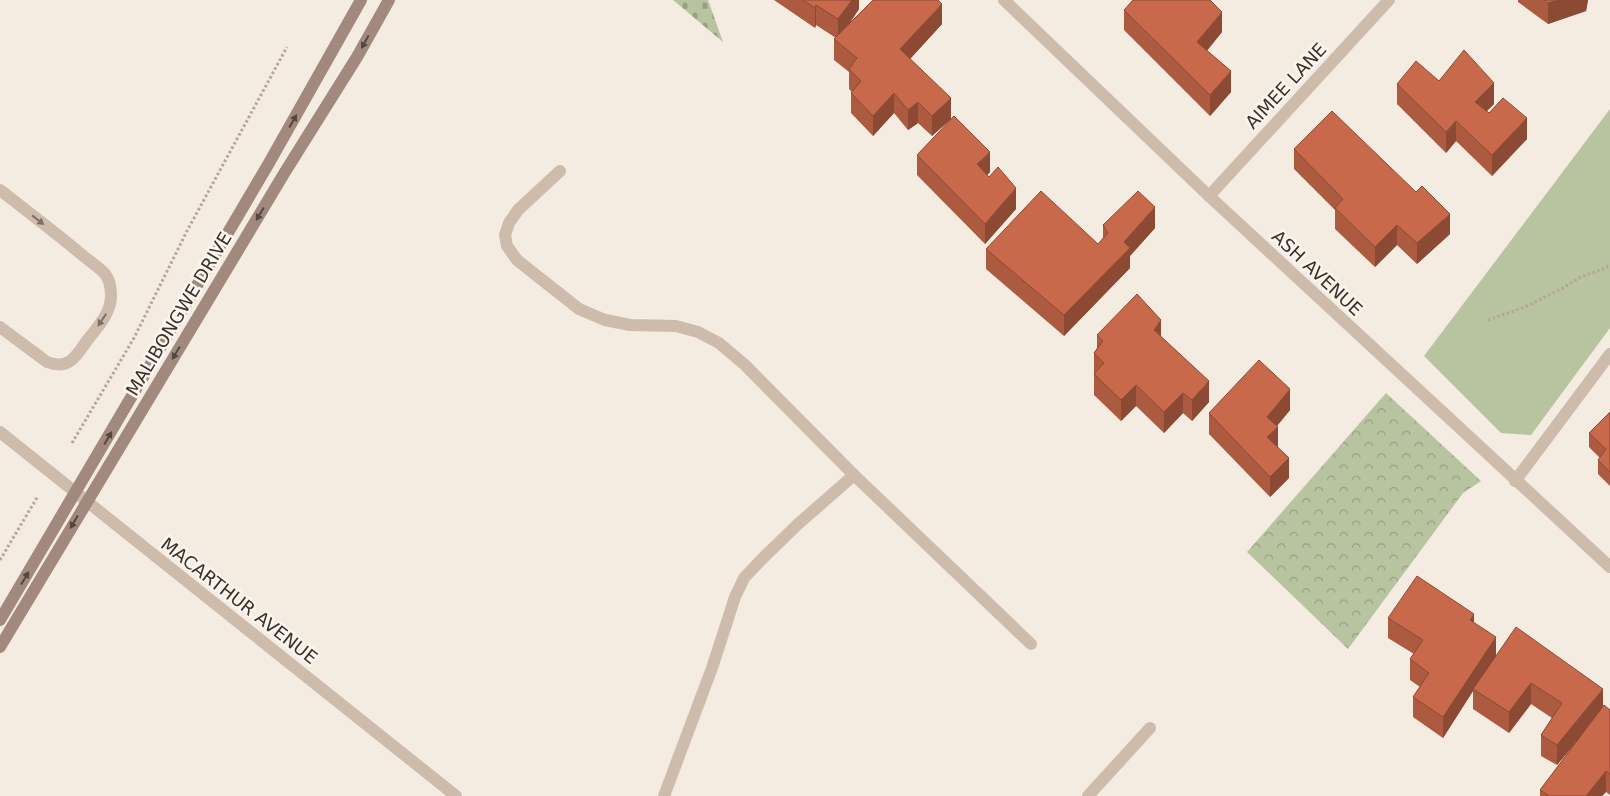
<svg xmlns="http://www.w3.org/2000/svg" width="1610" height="796" font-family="'DejaVu Sans',sans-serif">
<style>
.grass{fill:#b8c4a0}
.cemetery{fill:url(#cemetery-stones)}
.park{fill:url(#park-crowns)}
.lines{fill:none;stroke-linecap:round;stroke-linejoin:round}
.path{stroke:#b9a596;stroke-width:3;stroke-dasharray:2.5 2.5;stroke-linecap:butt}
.lane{stroke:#cdbbac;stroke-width:12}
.street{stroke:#cdbbac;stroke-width:12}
.secondary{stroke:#a18a7d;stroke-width:12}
.wall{fill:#ac5a40}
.shaded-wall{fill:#8c4a34}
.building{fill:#c8694b;stroke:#8c4a34}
.oneway{fill:#544640}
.oneway2{fill:#7d6f65}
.labels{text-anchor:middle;stroke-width:5;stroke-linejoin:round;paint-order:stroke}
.street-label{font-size:18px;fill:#3b302b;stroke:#fbf5ee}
</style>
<defs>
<pattern id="cemetery-stones" width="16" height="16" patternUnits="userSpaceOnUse" patternTransform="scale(1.25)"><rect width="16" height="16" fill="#b8c4a0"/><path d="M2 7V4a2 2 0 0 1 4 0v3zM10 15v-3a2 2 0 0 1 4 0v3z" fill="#97a083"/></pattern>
<pattern id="park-crowns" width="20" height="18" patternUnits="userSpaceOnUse" patternTransform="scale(1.25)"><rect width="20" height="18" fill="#b8c4a0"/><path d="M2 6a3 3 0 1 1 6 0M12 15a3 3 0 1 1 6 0" fill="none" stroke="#97a083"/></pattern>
</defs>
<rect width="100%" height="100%" fill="#f4ebe1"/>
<polygon class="grass" points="1610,109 1610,328 1531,435 1501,433 1424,356"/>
<polygon class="cemetery" points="673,0 708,0 723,42"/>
<polygon class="park" points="1386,393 1481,481 1463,493 1348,649 1247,552"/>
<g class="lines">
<g class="path">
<polyline points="1488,320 1525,307 1561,289 1581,277 1603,269 1610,265"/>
<polyline points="72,443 134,338 187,231 287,47"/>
<polyline points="0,560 38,496"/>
</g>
<g class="lane">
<polyline points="560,171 518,210 509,223 505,235 507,246 517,260 579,309 605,320 630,325 676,326 698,332 719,343 745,365 854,475 1031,644"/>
<polyline points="664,796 712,668 735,597 744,578 761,560 797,525 854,475"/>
<polyline points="1088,796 1150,728"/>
</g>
<g class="street">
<polyline points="1004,0 1209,196 1610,567"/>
<path d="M0,190C27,211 55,232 81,254C89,261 99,267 105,274C110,280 111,289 111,296C111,314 96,329 86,342C75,358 68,370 47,362L0,327"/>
<polyline points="1209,196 1389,0"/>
<polyline points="0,432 456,796"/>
<polyline points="1515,481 1610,354"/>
</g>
<g class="secondary">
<polyline points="0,620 269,163 361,0"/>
<polyline points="0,647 285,172 357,57 389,0"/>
</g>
</g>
<g class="wall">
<polygon points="774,0 859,0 859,9 848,26 942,24 910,59 951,119 932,136 918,123 908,130 894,113 873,136 851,113 851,93 852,92 849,89 849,72 834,60 834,39 836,38 816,25 815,28"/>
<polygon points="1518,0 1588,0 1586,11 1548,24 1518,2"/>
<polygon points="1124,10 1222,32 1207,51 1231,92 1210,116 1124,30"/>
<polygon points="1439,81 1494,104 1487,111 1527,139 1492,176 1456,141 1446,153 1397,104 1397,84"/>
<polygon points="1294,149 1450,234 1417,264 1397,245 1375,267 1335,229 1335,210 1294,169"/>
<polygon points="917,155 990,172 987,175 1016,209 985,244 917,175"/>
<polygon points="1103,225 1155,228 1130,256 1130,268 1064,336 986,269 986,249 1098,244 1103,238"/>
<polygon points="1097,335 1161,337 1209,402 1192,421 1183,413 1164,433 1136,406 1121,421 1094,395 1094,353 1097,348"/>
<polygon points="1290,410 1277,426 1278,447 1289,478 1270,497 1209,434 1209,413"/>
<polygon points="1610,412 1610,486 1598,474 1598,460 1600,458 1589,447 1589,433"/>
<polygon points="1388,618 1474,623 1496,656 1610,710 1610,795 1606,792 1602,796 1540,796 1540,790 1579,739 1557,765 1541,756 1541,735 1552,718 1531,704 1509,733 1473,709 1473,691 1443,738 1413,717 1413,697 1420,687 1410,680 1410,659 1414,654 1388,638"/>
</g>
<g class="shaded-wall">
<polygon points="852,0 859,0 859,9 838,40 838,19"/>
<polygon points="1559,0 1588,0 1586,11 1548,24 1548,3"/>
<polygon points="942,4 942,24 900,70 900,49"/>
<polygon points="816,5 816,25 815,28 815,8"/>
<polygon points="1222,12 1222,32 1197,62 1197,42"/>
<polygon points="1231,71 1231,92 1210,116 1210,95"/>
<polygon points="1494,83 1494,104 1475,122 1475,102"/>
<polygon points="894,93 894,113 873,136 873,116"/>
<polygon points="951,98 951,119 932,136 932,116"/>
<polygon points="918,102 918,123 908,130 908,110"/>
<polygon points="1527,118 1527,139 1492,176 1492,155"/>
<polygon points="1456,121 1456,141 1446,153 1446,132"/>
<polygon points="990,152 990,172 977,185 977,164"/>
<polygon points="1016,188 1016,209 985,244 985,224"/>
<polygon points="1155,207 1155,228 1130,256 1130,268 1064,336 1064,315 1124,242"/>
<polygon points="1450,214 1450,234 1417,264 1417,243"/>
<polygon points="1397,225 1397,245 1375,267 1375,247"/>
<polygon points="1161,320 1161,340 1154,330"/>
<polygon points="1209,381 1209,402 1192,421 1192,400"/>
<polygon points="1136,385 1136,406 1121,421 1121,400"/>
<polygon points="1290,389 1290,410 1267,438 1267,417"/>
<polygon points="1183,393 1183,413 1164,433 1164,412"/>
<polygon points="1278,427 1278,447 1267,437"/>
<polygon points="1289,458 1289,478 1270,497 1270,477"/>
<polygon points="1474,614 1474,634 1470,620"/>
<polygon points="1496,637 1496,657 1473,689 1473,691 1443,738 1443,717"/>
<polygon points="1531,683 1531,704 1509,733 1509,712"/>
<polygon points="1603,689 1603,709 1557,765 1557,745"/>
<polygon points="1606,771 1606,792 1602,796 1586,796"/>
</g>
<g class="building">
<polygon points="803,0 852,0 838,19 816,5 815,8"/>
<polygon points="873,0 938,0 942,4 900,49 951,98 932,116 918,102 908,110 894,93 873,116 851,93 861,81 849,69 857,58 834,39"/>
<polygon points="1133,0 1210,0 1222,12 1197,42 1231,71 1210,95 1124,10"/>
<polygon points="1544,0 1559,0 1548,3"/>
<polygon points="1464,50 1494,83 1475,102 1489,113 1503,98 1527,118 1492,155 1456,121 1446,132 1397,84 1416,61 1439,81"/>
<polygon points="1332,111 1416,192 1422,186 1450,214 1417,243 1397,225 1375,247 1335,208 1343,199 1294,149"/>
<polygon points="954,116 990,152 977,164 989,177 998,167 1016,188 985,224 917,155"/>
<polygon points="1041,191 1098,244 1108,233 1103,225 1138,191 1155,207 1124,242 1130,248 1064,315 986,249"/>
<polygon points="1137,294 1161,320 1154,330 1209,381 1192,400 1183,393 1164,412 1136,385 1121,400 1094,374 1104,363 1094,353 1103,341 1097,335"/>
<polygon points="1259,360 1290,389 1267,417 1278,427 1267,437 1289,458 1270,477 1209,413"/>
<polygon points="1610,412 1610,472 1598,460 1606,449 1589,433"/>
<polygon points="1417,576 1474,614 1470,620 1496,637 1443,717 1413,697 1429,673 1410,659 1423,640 1388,618"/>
<polygon points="1516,627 1603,689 1557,745 1541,735 1562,703 1531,683 1509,712 1473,689"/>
<polygon points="1604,705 1610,710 1610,774 1606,771 1586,796 1550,796 1540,790"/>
</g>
<defs><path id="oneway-solid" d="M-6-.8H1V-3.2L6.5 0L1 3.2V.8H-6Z" transform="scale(1.25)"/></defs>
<g class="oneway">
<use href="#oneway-solid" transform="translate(365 42) rotate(119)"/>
<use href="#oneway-solid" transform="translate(293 121) rotate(-60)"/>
<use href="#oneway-solid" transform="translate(260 214) rotate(121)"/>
<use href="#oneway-solid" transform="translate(176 353) rotate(121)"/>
<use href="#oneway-solid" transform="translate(108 438) rotate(-60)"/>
<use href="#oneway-solid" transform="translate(74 522) rotate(121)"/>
<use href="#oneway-solid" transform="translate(25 578) rotate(-59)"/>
</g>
<g class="oneway2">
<use href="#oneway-solid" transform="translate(38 220) rotate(38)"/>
<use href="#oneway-solid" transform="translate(102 320) rotate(124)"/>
</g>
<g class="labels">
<g class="street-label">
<text transform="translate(1286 86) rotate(-47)" y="6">AIMEE LANE</text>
<text transform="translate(1317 273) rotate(43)" y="6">ASH AVENUE</text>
<text transform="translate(179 314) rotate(-59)" y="6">MALIBONGWE DRIVE</text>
<text transform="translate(239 601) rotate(38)" y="6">MACARTHUR AVENUE</text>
</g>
</g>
</svg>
